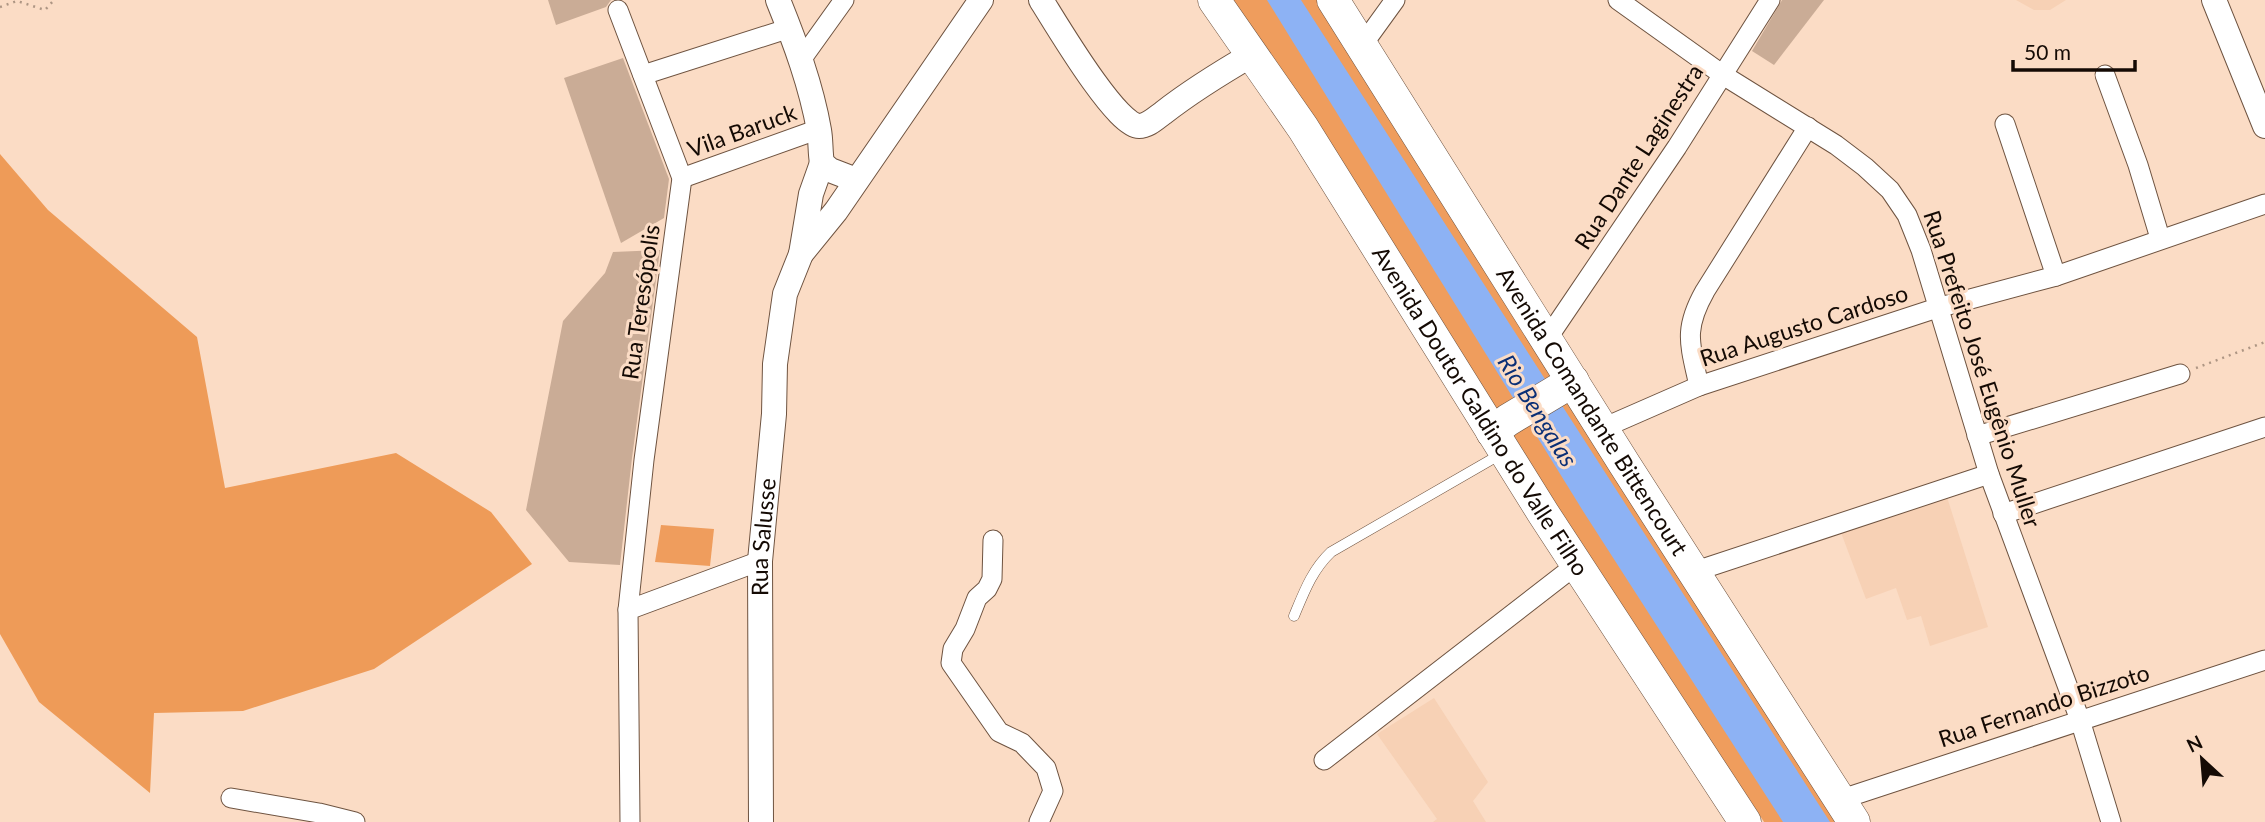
<svg xmlns="http://www.w3.org/2000/svg" width="2265" height="822" font-family="Lato,sans-serif">
<style>
.built{fill:#f7d1b5}
.green{fill:#ef9d5d}
.forest{fill:#ee9b58}
.water{fill:#8db2f4}
.building{fill:#caac96}
.lines{fill:none;stroke-linecap:round;stroke-linejoin:round}
.service-casing{stroke:#6e5340;stroke-width:11}
.minor-casing{stroke:#6e5340;stroke-width:21}
.tertiary-casing{stroke:#6e5340;stroke-width:26}
.primary-casing{stroke:#6e5340;stroke-width:33}
.path{stroke:#ae9684;stroke-width:2.5;stroke-dasharray:2 5;stroke-linecap:butt}
.service{stroke:#fff;stroke-width:10}
.minor{stroke:#fff;stroke-width:19}
.tertiary{stroke:#fff;stroke-width:24}
.primary{stroke:#fff;stroke-width:32}
.labels{text-anchor:middle;stroke-width:6;stroke-linejoin:round;paint-order:stroke}
.street-label{font-size:23px;fill:#140a04;stroke:#fbdcc5}
.water-label{font-size:24px;font-style:italic;fill:#0a2f76;stroke:#fbdcc5}
</style>
<rect width="100%" height="100%" fill="#fbdcc5"/>
<g class="built">
<polygon points="2016,0 2066,0 2050,10 2034,10"/>
<polygon points="1947,497 1988,627 1930,646 1921,616 1907,620 1896,588 1866,599 1840,530"/>
<polygon points="1434,698 1488,782 1473,801 1486,822 1433,822 1437,819 1377,734"/>
</g>
<g class="green">
<polygon points="1232,0 1321,0 1843,822 1764,822 1492,406"/>
<polygon points="661,525 714,529 710,566 655,562"/>
</g>
<polygon class="forest" points="0,154 48,210 197,337 225,488 396,453 491,512 532,564 374,669 243,711 154,713 150,793 39,702 0,634"/>
<polygon class="water" points="1267,0 1301,0 1830,822 1783,822 1583,511"/>
<g class="building">
<polygon points="548,0 611,0 606,7 556,25"/>
<polygon points="1782,0 1824,0 1774,65 1752,51"/>
<polygon points="623,58 669,179 664,218 621,243 564,78"/>
<polygon points="660,250 632,458 620,565 569,562 526,510 563,321 605,273 613,252"/>
</g>
<g class="lines">
<defs>
<path id="service" d="M1294,616C1304,592 1312,570 1331,552L1501,454"/>
<g id="minor">
<polyline points="1618,0 1723,75 1836,145 1865,167 1890,190 1907,215 1921,250 1989,474 2080,720 2111,822"/>
<polyline points="618,10 682,178 644,460 628,610"/>
<polyline points="1361,47 1395,0"/>
<polyline points="801,60 844,0"/>
<polyline points="643,75 790,28"/>
<polyline points="2105,75 2138,165 2160,238"/>
<polyline points="2005,124 2056,276"/>
<polyline points="682,178 819,129"/>
<polyline points="1547,339 1677,147 1770,0"/>
<path d="M1699,386C1690,344 1683,330 1705,291L1808,127"/>
<polyline points="1603,428 1699,386 1937,308 2056,276 2265,204"/>
<polyline points="1977,436 2180,374"/>
<polyline points="2003,514 2265,427"/>
<polyline points="993,540 992,579 987,589 977,598 965,629 953,649 951,663 999,732 1022,743 1046,768 1053,791 1039,822"/>
<polyline points="1693,572 1989,474"/>
<polyline points="1324,760 1576,565"/>
<polyline points="231,798 319,813 355,822"/>
<polyline points="1839,800 2265,660"/>
<polyline points="630,822 628,610 760,561"/>
</g>
<g id="tertiary">
<path d="M778,0C795,42 811,85 819,130C821,141 820,152 822,163L830,170L856,180"/>
<path d="M1041,0C1055,22 1116,126 1139,126C1148,126 1156,118 1163,113C1191,91 1222,72 1253,54"/>
<polyline points="2214,0 2265,126"/>
<polyline points="801,254 811,194 822,163"/>
<path id="s1" d="M761,822L760,561L774,414L775,364L785,294L801,254L836,211L981,0"/>
</g>
<g id="primary">
<path id="s2" d="M1214,0L1303,128L1543,513L1745,822"/>
<path id="s3" d="M1333,0L1625,465L1854,822"/>
<polyline points="1492,432 1508,420 1573,381"/>
</g>
</defs>
<use href="#service" class="service-casing"/>
<use href="#minor" class="minor-casing"/>
<use href="#tertiary" class="tertiary-casing"/>
<use href="#primary" class="primary-casing"/>
<g class="path">
<polyline points="0,7 17,1 45,10 54,0"/>
<polyline points="2196,368 2265,342"/>
</g>
<use href="#service" class="service"/>
<use href="#minor" class="minor"/>
<use href="#tertiary" class="tertiary"/>
<use href="#primary" class="primary"/>
</g>
<g class="labels">
<g class="street-label">
<text transform="translate(742 131) rotate(-20)" y="8">Vila Baruck</text>
<text transform="translate(1639 157) rotate(-57)" y="8">Rua Dante Laginestra</text>
<text transform="translate(641 302) rotate(-82)" y="8">Rua Teresópolis</text>
<text transform="translate(1804 326) rotate(-18)" y="8">Rua Augusto Cardoso</text>
<text transform="translate(1982 369) rotate(72)" y="8">Rua Prefeito José Eugênio Muller</text>
<text dy="8" stroke="none"><textPath href="#s2" startOffset="490">Avenida Doutor Galdino do Valle Filho</textPath></text>
<text dy="8" stroke="none"><textPath href="#s3" startOffset="486">Avenida Comandante Bittencourt</textPath></text>
<text dy="8" stroke="none"><textPath href="#s1" startOffset="285">Rua Salusse</textPath></text>
<text transform="translate(2044 706) rotate(-18)" y="8">Rua Fernando Bizzoto</text>
</g>
<g class="water-label">
<text transform="translate(1537 411) rotate(58)" y="8">Rio Bengalas</text>
</g>
</g>
<g transform="translate(2202 759) rotate(334)" stroke="#fbdcc5" stroke-width="5" paint-order="stroke">
<path d="M0-5L12 26L0 18L-12 26Z" fill="#140a04"/>
<text y="-10" font-size="19" font-weight="bold" text-anchor="middle" fill="#140a04">N</text>
</g>
<path d="M2013 60v10h122v-10" fill="none" stroke="#140a04" stroke-width="3.5"/>
<text x="2024" y="60" font-size="21" fill="#140a04" stroke="#fbdcc5" stroke-width="5" paint-order="stroke">50 m</text>
</svg>
